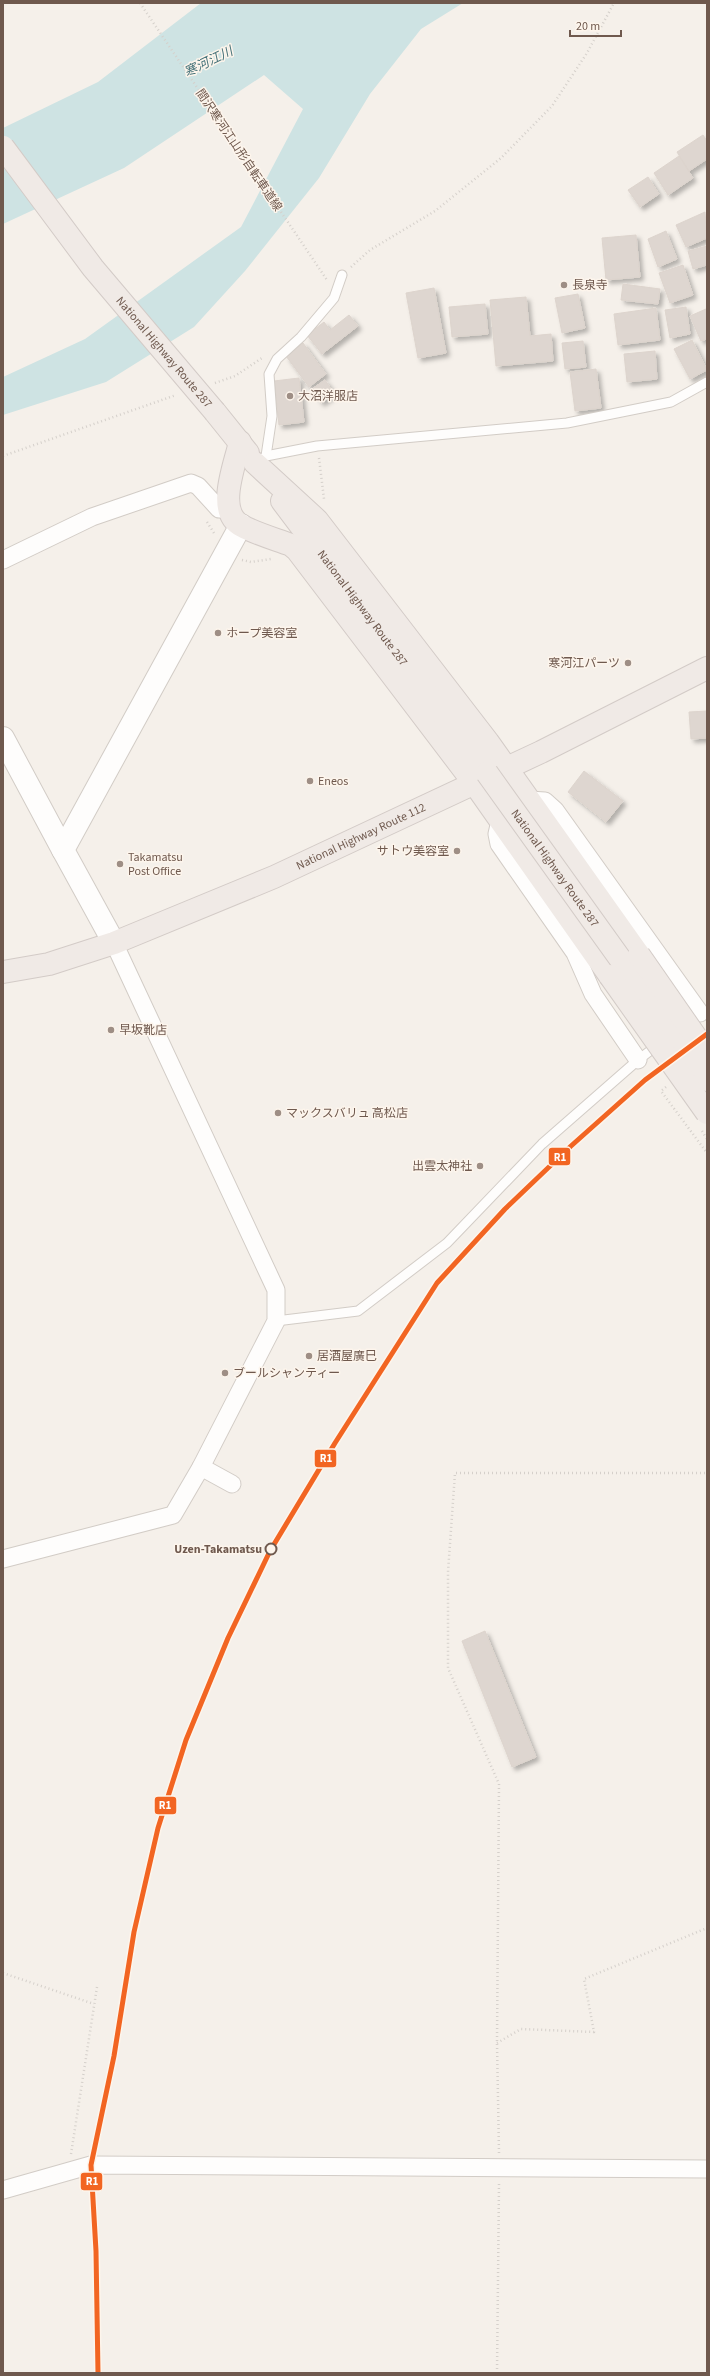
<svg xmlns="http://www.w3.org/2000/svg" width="710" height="2376" font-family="'Source Sans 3','Noto Sans JP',sans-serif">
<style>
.water{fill:#cee3e3}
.building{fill:#ded6d0;stroke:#ddd4cd;filter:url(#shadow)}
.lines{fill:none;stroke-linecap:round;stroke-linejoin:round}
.service-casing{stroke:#d2ccc6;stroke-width:11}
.minor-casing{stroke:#d2ccc6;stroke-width:19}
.tertiary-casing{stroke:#d2ccc6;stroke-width:24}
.trunk-casing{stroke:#d3cbc7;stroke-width:24}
.path{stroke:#d5d0cb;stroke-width:2.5;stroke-dasharray:1 3;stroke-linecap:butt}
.service{stroke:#fefdfc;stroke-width:9}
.minor{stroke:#fefdfc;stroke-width:17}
.tertiary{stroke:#fefdfc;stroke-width:22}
.trunk{stroke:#f0eae6;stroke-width:22}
.trunk-bridge-casing{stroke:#d3cbc7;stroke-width:24;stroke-linecap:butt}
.trunk-bridge{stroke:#f0eae6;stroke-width:22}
.rail-1-casing{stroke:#fdf5ec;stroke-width:8}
.rail-1{stroke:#f26522;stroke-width:5}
.poi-dot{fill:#9e8e85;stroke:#fdf5ec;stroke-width:1.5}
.stop-dot{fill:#fdf5ec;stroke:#6f594e;stroke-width:2}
.labels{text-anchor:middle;stroke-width:3;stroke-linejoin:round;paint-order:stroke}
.street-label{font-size:12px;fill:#6f594e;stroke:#fdf5ec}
.poi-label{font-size:12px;fill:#6f594e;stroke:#fdf5ec;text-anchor:start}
.stop-label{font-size:12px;font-weight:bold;fill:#6f594e;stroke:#fdf5ec;text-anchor:end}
.water-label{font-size:13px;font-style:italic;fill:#47737a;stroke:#fdf5ec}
.line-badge{stroke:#fdf5ec;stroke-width:1.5}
.badge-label{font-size:11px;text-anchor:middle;font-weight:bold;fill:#fff}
</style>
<defs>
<filter id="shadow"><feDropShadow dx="3.5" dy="3.5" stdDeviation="2" flood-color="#0004"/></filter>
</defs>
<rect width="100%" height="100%" fill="#f5f0ea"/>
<polygon class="water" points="201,3 463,3 421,29 370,94 319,178 245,271 194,327 106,382 3,415 3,377 85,339 241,227 303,109 264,75 124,168 3,224 3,128 98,82"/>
<g class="building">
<polygon points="703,135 707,141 707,159 689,171 677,152"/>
<polygon points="679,156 693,178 668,195 654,173"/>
<polygon points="648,177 659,194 640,207 628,190"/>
<polygon points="705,212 707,238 686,247 676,225"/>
<polygon points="666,231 677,259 658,267 648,239"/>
<polygon points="636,235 640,277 606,280 602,238"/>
<polygon points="707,246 707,265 693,269 688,251"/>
<polygon points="683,265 693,295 670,303 659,273"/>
<polygon points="623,284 660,289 658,304 621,300"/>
<polygon points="434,288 446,353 418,358 406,293"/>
<polygon points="578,294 585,328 562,333 555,298"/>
<polygon points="526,297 530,336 551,334 553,361 496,366 490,300"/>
<polygon points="485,304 488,334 452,337 449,307"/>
<polygon points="686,307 690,334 670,338 665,310"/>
<polygon points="656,308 660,340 618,345 614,314"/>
<polygon points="706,309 707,339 701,341 690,316"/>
<polygon points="349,315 358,326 322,354 307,335 324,322 330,330"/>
<polygon points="692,340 707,370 690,379 674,349"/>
<polygon points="583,341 586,367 565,369 562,343"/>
<polygon points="303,343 326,374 309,387 286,356"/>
<polygon points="655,351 657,379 627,382 624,354"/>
<polygon points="596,369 601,408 575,411 570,372"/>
<polygon points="299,378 304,422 279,425 274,381"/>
<polygon points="325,380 334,393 321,403 312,389"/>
<polygon points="707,711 707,738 691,739 689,712"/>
<polygon points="584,771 623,801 606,822 568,792"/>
<polygon points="485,1631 536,1757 512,1767 462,1641"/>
</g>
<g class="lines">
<defs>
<g id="service">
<polyline points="266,456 317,446 567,423 671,402 707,382"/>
<polyline points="262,459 266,456 272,416 269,374 277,359 301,337 334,298 342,275"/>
<polyline points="276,1321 358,1311 447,1243 542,1144 638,1060 659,1044"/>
</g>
<g id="minor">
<polyline points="3,560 92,517 191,483 198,486 219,509 228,509"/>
<polyline points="529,800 545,801 555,810 700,1013"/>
<polyline points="500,821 497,834 499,844 575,953 593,994 638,1060"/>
<polyline points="201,1467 232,1484"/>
<polyline points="3,1559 173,1515 201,1467 276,1321 276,1290 114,943"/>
<polyline points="3,2190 91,2165 707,2169"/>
</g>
<g id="tertiary">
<polyline points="3,738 63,850"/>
<polyline points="114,943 63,850 241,525"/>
</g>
<g id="trunk">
<polyline points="215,412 248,453"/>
<path d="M240,442C235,465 215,512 242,526C257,534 275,539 291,545L297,550L474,783L610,976"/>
<polyline points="255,463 317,520 488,742 639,955"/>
<path id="s1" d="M282,501L487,773"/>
<path id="s2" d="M3,972L49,964L114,943L274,877L541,752L707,668"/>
</g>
</defs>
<use href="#service" class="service-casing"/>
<use href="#minor" class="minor-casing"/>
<use href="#tertiary" class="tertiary-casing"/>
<use href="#trunk" class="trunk-casing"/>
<g class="path">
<polyline points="140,3 327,280"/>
<polyline points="351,267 370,250 435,211 501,158 552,106 587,53 614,3"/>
<polyline points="215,383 235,376 262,358"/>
<polyline points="3,456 176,395"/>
<polyline points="319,458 324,499"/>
<polyline points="207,522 214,533"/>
<polyline points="242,560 251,562 271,559"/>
<polyline points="666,1087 661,1091 707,1153"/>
<polyline points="702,1131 707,1139"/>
<polyline points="3,1973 94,2004"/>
<polyline points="497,2043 521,2029 594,2032 584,1979 707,1928"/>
<polyline points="499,2153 497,2043 499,1784 448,1668 448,1572 455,1473 707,1473"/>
<polyline points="71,2154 97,1987"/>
<polyline points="497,2373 499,2184"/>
</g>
<use href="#service" class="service"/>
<use href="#minor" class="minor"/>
<use href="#tertiary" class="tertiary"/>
<use href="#trunk" class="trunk"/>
<defs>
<g id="trunk-bridge">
<path id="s3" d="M3,147L93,268L215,412"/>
<path id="s4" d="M487,773L707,1080"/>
<polyline points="639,955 707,1053"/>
<polyline points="610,976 707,1113"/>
</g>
</defs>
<use href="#trunk-bridge" class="trunk-bridge-casing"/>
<use href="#trunk-bridge" class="trunk-bridge"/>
<defs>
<polyline id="rail-1" points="98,2373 96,2251 91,2165 114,2056 134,1932 158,1828 186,1740 228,1638 270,1551 335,1443 437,1283 505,1209 571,1146 645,1080 707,1034"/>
</defs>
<use href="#rail-1" class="rail-1-casing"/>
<use href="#rail-1" class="rail-1"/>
</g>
<g class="poi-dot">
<circle cx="564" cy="285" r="4"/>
<circle cx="290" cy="396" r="4"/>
<circle cx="218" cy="633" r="4"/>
<circle cx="628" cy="663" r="4"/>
<circle cx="310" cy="781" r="4"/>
<circle cx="457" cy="851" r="4"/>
<circle cx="120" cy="864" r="4"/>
<circle cx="111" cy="1030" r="4"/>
<circle cx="278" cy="1113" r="4"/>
<circle cx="480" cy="1166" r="4"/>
<circle cx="309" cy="1356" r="4"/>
<circle cx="225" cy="1373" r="4"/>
</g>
<circle class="stop-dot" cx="271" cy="1549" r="5.5"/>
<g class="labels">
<g class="street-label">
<text transform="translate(239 150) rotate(56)" y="4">間沢寒河江山形自転車道線</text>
<text dy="4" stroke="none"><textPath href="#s3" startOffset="261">National Highway Route 287</textPath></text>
<text dy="4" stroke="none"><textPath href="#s1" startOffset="134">National Highway Route 287</textPath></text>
<text dy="4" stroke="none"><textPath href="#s2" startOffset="384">National Highway Route 112</textPath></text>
<text dy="4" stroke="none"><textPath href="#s4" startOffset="117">National Highway Route 287</textPath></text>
</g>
<g class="poi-label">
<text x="572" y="289">長泉寺</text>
<text x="298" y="400">大沼洋服店</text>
<text x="226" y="637">ホープ美容室</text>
<text x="620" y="667" text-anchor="end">寒河江パーツ</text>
<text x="318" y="785">Eneos</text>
<text x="449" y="855" text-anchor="end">サトウ美容室</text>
<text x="128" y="861">Takamatsu<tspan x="128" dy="14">Post Office</tspan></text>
<text x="119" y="1034">早坂靴店</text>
<text x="286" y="1117">マックスバリュ 高松店</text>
<text x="472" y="1170" text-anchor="end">出雲太神社</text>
<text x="317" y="1360">居酒屋廣巳</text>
<text x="233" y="1377">ブールシャンティー</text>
</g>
<g class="stop-label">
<text x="262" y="1553">Uzen-Takamatsu</text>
</g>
<g class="water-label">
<text transform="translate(208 61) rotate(-26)" y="5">寒河江川</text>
</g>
</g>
<g class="line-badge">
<rect x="548" y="1147" width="23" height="19" rx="4" fill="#f26522"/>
<rect x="314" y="1449" width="23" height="19" rx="4" fill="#f26522"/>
<rect x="154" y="1796" width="23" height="19" rx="4" fill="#f26522"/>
<rect x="80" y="2172" width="23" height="19" rx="4" fill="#f26522"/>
</g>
<g class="badge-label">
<text x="560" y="1161">R1</text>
<text x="326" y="1462">R1</text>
<text x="165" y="1809">R1</text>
<text x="92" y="2185">R1</text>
</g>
<rect width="710" height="2376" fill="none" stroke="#6f594e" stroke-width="8"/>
<path d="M570 30v6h51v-6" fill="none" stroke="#6f594e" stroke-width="2"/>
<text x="576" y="30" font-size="12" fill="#6f594e" stroke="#fdf5ec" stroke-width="3" paint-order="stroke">20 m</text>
</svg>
